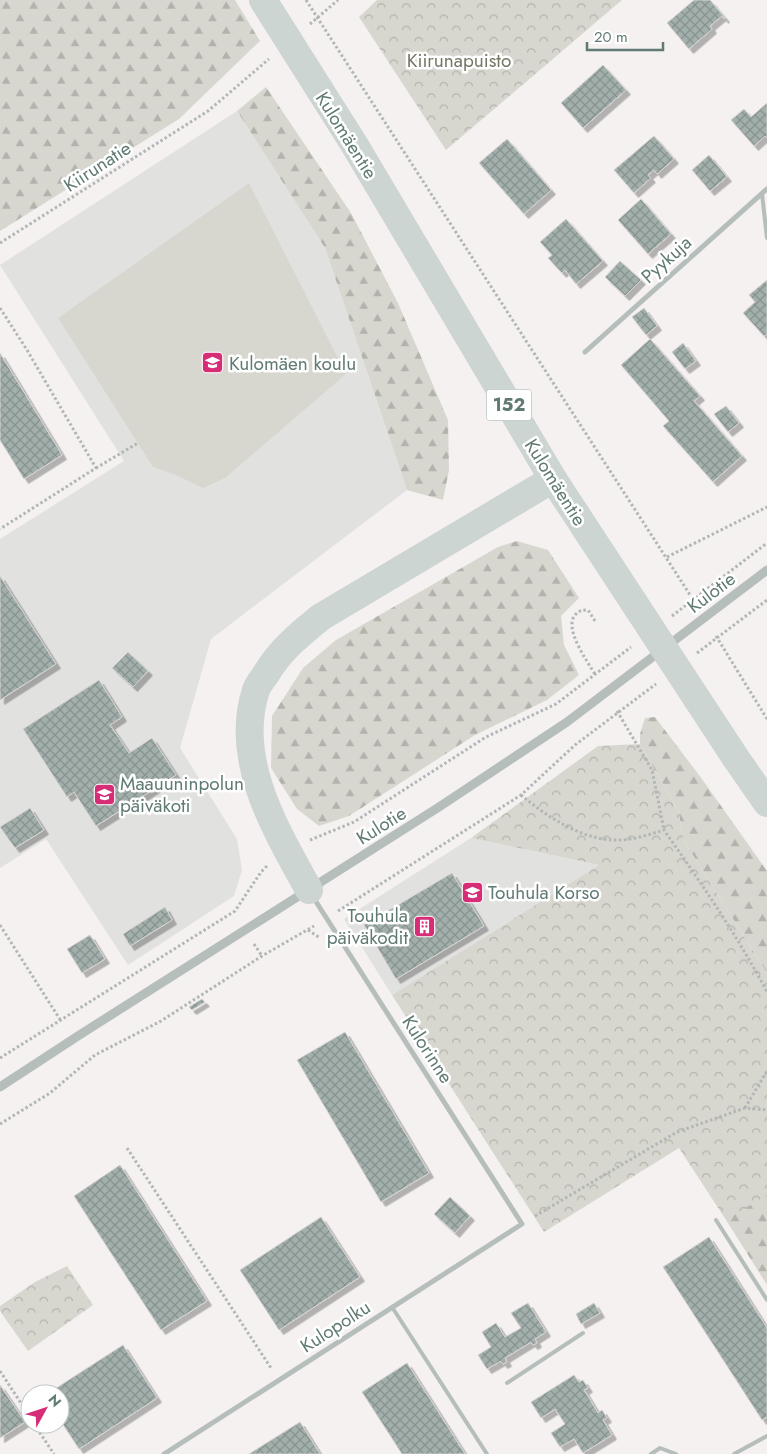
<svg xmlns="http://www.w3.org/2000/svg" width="767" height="1454" font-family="Jost,sans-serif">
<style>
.built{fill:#e1e1e0}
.forest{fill:url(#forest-firs)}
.park{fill:url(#park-crowns)}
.pitch{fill:#d8d7cf}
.building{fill:url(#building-cross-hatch);stroke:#d5d3d2;filter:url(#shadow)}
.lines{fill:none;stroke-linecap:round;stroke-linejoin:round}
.path{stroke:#b1b7b6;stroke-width:3;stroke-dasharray:2.5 2.5;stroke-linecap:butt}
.service{stroke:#b6bebc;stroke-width:4}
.minor{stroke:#b6bebc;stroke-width:5}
.tertiary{stroke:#b6bebc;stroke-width:9}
.primary{stroke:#cdd5d3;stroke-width:28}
.labels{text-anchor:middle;stroke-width:5;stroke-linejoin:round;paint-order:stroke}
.shield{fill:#fff;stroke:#90a29e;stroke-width:1}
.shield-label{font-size:18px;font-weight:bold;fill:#607a74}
.park-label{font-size:19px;fill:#747663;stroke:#fff}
.street-label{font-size:19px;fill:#607a74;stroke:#fff}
.poi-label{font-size:19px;fill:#607a74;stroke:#fff;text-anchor:start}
</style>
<defs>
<pattern id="forest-firs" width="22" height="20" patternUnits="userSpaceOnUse" patternTransform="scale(1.25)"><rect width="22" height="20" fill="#d8d7cf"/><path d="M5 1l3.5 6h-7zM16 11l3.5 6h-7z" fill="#b3b3ad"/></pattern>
<pattern id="park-crowns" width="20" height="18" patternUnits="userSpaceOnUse" patternTransform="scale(1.25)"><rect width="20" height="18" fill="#d8d7cf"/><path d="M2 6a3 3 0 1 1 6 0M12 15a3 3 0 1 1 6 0" fill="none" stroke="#b3b3ad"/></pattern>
<pattern id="building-cross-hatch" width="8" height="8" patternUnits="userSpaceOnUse" patternTransform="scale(1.25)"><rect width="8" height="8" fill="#a2afab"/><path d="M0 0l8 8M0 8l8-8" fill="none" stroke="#879390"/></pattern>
<filter id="shadow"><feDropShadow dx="4.5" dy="4.5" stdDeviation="0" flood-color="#0004"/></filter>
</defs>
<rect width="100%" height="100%" fill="#f4f1f0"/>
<g class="built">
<polygon points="237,111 325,248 407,490 211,639 180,748 237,839 242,870 234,896 128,965 46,839 0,868 0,539 124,461 0,265"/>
<polygon points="471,838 599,865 392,995 344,919"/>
</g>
<g class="forest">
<polygon points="0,0 235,0 260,41 179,119 0,231"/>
<polygon points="266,87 351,213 398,303 448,420 449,470 443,500 407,490 325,248 237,111"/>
<polygon points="517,541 548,550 579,598 561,616 564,645 579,675 547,700 475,735 349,816 319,826 297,809 271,768 272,716 303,668 336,640 498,547"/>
<polygon points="655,717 702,779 767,871 767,973 684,841 678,810 640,744 640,734 645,718"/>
<polygon points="767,1126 767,1285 726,1220"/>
</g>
<g class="park">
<polygon points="377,0 622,0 446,150 359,17"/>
<polygon points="640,744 678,810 684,841 767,973 767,1195 726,1220 679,1148 544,1232 392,995 599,865 471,838 598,746"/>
<polygon points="67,1266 93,1305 28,1351 0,1311 0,1306 35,1282"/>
</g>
<polygon class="pitch" points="249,183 346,374 225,478 203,488 176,475 153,467 58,318"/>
<g class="building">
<polygon points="694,0 710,0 725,18 724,19 722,16 710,26 712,29 689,49 667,23"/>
<polygon points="603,65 626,90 583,128 561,103"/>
<polygon points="767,103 767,138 765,136 754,146 731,120 744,109 751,117"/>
<polygon points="654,136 674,159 657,174 654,170 648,175 651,178 634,193 614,170"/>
<polygon points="507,139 551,190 524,214 479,163"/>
<polygon points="709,155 727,177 710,191 692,170"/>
<polygon points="641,199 671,234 648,254 618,220"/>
<polygon points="566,219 603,261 576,284 565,270 562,273 548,258 552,255 540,242"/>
<polygon points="620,261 641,280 625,296 605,277"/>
<polygon points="767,280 767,334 764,336 743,313 755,302 749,295"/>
<polygon points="644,308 657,326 646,335 632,317"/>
<polygon points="650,339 700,396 694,401 742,456 713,482 663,426 669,421 621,365"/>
<polygon points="683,343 696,361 685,369 672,352"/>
<polygon points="0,353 62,455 24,479 0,440"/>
<polygon points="726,406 739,423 728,432 714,414"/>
<polygon points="0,576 56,664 0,700"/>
<polygon points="128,652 148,671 133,687 112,668"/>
<polygon points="99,680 122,717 110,725 129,753 152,738 176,775 96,826 74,792 67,797 23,729"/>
<polygon points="30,808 44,830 15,848 0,827"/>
<polygon points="452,873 484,926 396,979 364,925"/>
<polygon points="165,907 172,920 130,946 123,934"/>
<polygon points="90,935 105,959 82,973 67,949"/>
<polygon points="202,999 205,1002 192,1010 189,1007"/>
<polygon points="345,1032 429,1173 381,1202 297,1060"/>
<polygon points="120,1165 207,1301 161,1330 74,1196"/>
<polygon points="450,1197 470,1216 455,1233 434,1214"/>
<polygon points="321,1217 360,1277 279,1330 240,1270"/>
<polygon points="709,1237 767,1328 767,1417 762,1420 663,1267"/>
<polygon points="528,1303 546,1332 535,1339 537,1343 533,1345 531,1342 505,1358 507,1362 503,1364 501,1361 487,1369 478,1355 491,1347 482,1332 496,1323 505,1337 521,1328 511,1313"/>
<polygon points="594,1303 600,1313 581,1324 576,1314"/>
<polygon points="123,1345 157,1398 79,1449 60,1420 60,1394 47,1394"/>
<polygon points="407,1363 465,1454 402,1454 362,1392"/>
<polygon points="574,1375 579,1382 583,1380 588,1388 584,1390 598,1413 602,1410 607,1418 603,1420 612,1435 583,1453 574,1439 560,1447 551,1433 565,1424 555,1409 541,1418 531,1402"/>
<polygon points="0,1385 25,1422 0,1438"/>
<polygon points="300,1422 320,1454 249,1454"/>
</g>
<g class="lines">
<g class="path">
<polyline points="306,0 694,601"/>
<polyline points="310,24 338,0"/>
<polyline points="0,243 208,111 269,59"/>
<polyline points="0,308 27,350 96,468 0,529"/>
<polyline points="96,468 138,443"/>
<polyline points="667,557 767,507"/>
<polyline points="672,616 767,543"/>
<path d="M595,621L588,610C583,610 580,610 576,614C562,627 588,662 596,676"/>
<polyline points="716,636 767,719"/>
<polyline points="697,653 767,600"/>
<polyline points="617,711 652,770 664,830"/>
<path d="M521,795C549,818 584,842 622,840C636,839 651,834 664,830C701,883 737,935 767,992"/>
<polyline points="310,840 354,822 486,737 556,704 631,647"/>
<polyline points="338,911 521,795 575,745 656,684"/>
<polyline points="0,925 61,1021"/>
<polyline points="308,930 320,938"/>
<polyline points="254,944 262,956"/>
<polyline points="0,1058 235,911 261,872 267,866"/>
<polyline points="745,1108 767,1071"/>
<polyline points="0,1124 50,1093 95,1055 161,1021 262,956 314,926"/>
<polyline points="127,1148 271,1368"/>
<polyline points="535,1216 677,1132 745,1108 767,1110"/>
<polyline points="0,1371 30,1417"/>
<polyline points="34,1424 54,1454"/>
</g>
<g class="service">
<polyline points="762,194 767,238"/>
<polyline points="716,1220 767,1300"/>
<polyline points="392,1307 487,1454"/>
<polyline points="507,1383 583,1333"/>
<polyline points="651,1454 660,1448 676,1454"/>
<polyline points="734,1454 767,1436"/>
</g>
<g class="minor">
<polyline points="585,352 767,189"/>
<polyline points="164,1454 522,1224 313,897"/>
</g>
<polyline class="tertiary" points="0,1087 81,1034 439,807 567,722 767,570"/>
<g class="primary">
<polyline points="263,0 354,144 553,479 735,757 767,803"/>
<path d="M309,890C276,830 233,760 256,690C258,684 263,679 266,674C280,650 300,634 321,617L553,479"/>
</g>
</g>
<defs>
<symbol id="school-square" viewBox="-11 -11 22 22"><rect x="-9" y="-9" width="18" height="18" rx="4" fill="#d62d76" stroke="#fff"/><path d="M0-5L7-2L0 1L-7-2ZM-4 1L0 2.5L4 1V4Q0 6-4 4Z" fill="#fff"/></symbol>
<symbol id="building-square" viewBox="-11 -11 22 22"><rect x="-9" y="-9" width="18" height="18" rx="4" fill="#d62d76" stroke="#fff"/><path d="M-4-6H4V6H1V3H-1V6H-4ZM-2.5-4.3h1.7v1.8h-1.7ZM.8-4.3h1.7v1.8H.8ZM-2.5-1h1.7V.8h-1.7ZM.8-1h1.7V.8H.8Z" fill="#fff"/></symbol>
</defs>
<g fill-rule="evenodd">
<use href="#school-square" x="200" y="350" width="25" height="25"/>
<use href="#school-square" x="92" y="782" width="25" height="25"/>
<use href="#school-square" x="460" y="880" width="25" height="25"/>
<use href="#building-square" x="412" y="914" width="25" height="25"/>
</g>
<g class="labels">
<rect class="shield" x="486.5" y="389.5" width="45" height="31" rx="4"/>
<g class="shield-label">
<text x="509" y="411">152</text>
</g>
<g class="park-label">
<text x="459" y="67">Kiirunapuisto</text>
</g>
<g class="street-label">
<text transform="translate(347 135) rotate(58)" y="7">Kulomäentie</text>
<text transform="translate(97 166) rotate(-33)" y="7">Kiirunatie</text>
<text transform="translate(666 259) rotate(-42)" y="7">Pyykuja</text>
<text transform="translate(556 482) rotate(58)" y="7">Kulomäentie</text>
<text transform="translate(711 592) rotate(-37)" y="7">Kulotie</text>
<text transform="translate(381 825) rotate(-32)" y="7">Kulotie</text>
<text transform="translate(428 1049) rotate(57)" y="7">Kulorinne</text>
<text transform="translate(335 1326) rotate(-33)" y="7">Kulopolku</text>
</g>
<g class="poi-label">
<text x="229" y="370">Kulomäen koulu</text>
<text x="120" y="790">Maauuninpolun<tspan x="120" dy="22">päiväkoti</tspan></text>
<text x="488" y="899">Touhula Korso</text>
<text x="408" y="922" text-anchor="end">Touhula<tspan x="408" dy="22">päiväkodit</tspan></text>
</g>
</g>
<g transform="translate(45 1409) rotate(50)"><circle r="24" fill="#ffffff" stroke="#bfcac7"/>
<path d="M0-4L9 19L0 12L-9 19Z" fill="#d62d76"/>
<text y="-8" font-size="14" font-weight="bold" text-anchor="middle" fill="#607a74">N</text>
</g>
<path d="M587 42v8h76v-8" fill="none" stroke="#607a74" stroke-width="2.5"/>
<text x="594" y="42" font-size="15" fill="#607a74" stroke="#ffffff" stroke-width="4" paint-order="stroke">20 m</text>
</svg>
